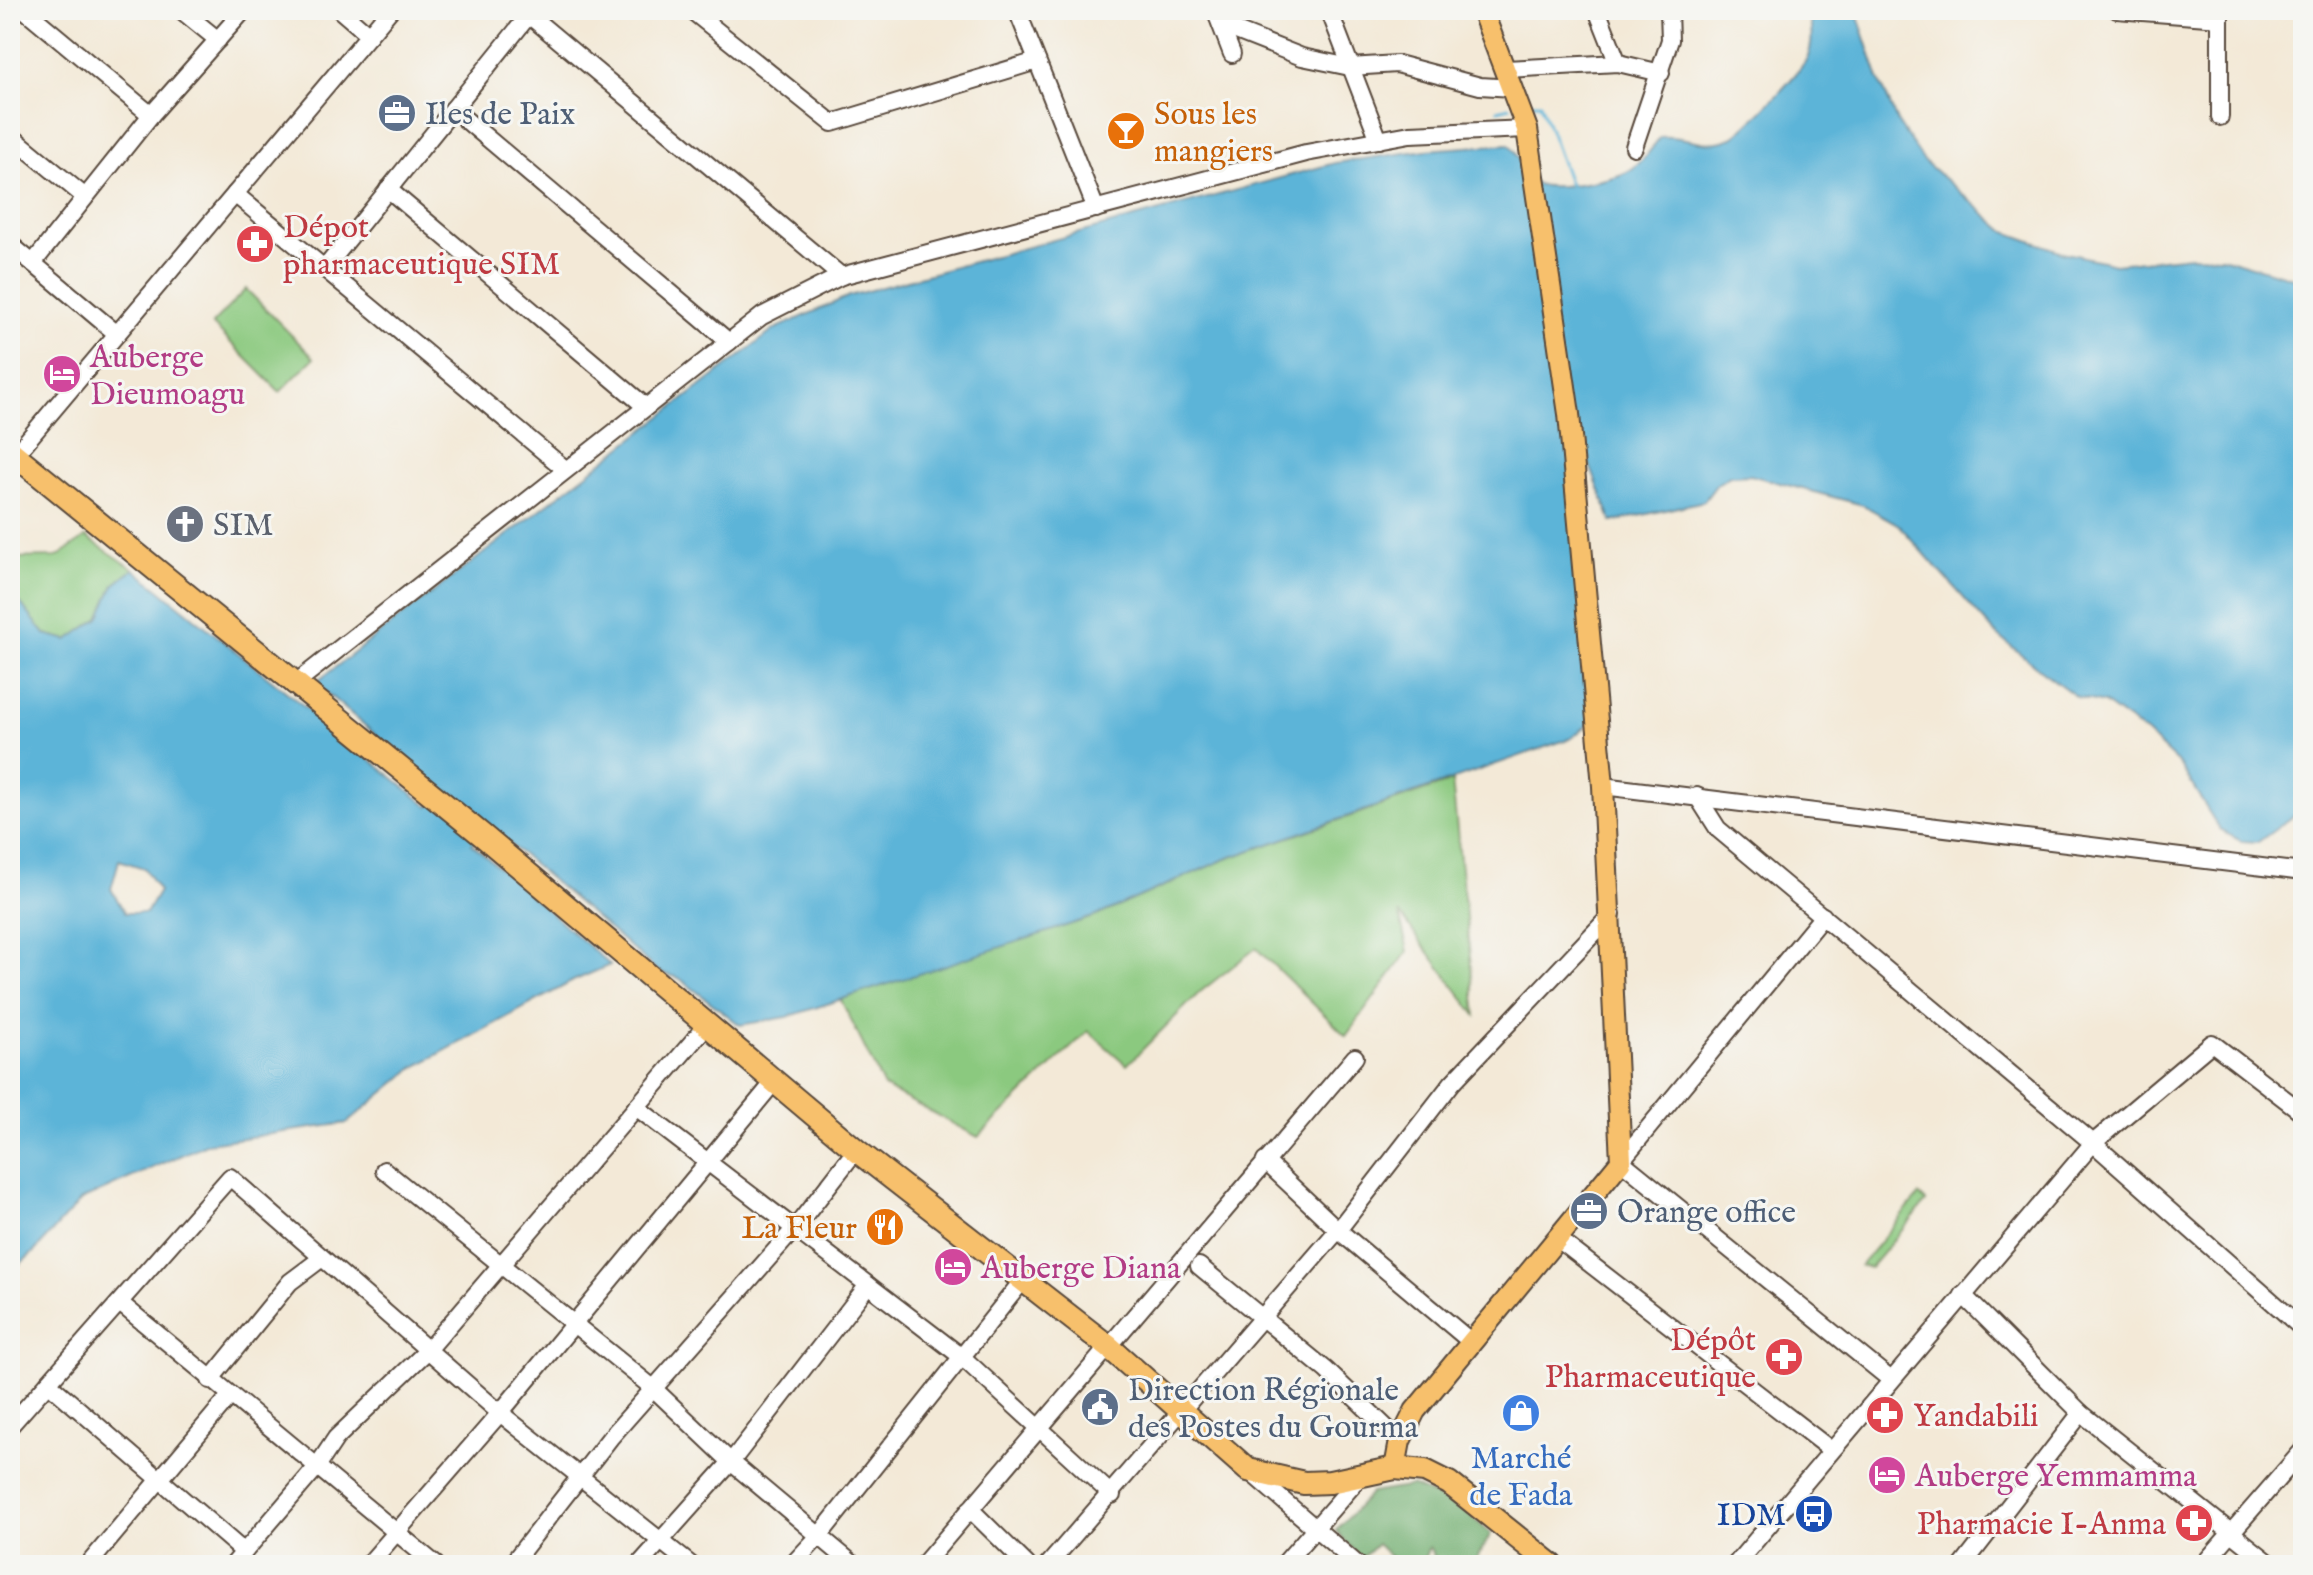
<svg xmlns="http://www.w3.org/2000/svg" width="2313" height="1575" font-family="'IM FELL English',serif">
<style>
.green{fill:#8bc97f;stroke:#637a4e;stroke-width:2}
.forest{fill:#70ad6e;stroke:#566c46;stroke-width:2}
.water{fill:#5bb4d8;stroke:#4b6f7b;stroke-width:2;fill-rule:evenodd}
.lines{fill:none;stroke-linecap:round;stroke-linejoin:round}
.stream{stroke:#5bb4d8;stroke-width:3}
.minor-casing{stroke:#57473a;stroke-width:20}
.major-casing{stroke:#57473a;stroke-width:24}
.highway-casing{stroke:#57473a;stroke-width:26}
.minor{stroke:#fff;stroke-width:16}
.major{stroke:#f7c06c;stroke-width:20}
.highway{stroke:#f7c06c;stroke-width:22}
.labels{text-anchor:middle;stroke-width:6;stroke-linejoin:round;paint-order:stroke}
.service-label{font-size:32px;fill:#4e5e75;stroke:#f6f6f2;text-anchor:start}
.food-label{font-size:32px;fill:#c56008;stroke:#f6f6f2;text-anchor:start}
.health-label{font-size:32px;fill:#be3a42;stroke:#f6f6f2;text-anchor:start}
.hotel-label{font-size:32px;fill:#b23c85;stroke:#f6f6f2;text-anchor:start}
.worship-label{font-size:32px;fill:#5b616d;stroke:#f6f6f2;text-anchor:start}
.shop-label{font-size:32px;fill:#366cbe;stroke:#f6f6f2}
.transit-label{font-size:32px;fill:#164399;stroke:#f6f6f2;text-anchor:end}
</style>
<rect width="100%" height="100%" fill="#f6f6f2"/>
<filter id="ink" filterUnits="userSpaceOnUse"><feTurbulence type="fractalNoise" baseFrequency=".0125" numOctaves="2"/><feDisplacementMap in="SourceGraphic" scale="16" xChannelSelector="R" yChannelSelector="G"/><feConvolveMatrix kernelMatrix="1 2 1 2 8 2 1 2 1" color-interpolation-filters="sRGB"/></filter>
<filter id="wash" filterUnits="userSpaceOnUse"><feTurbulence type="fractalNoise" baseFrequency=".006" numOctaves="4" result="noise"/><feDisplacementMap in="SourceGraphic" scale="32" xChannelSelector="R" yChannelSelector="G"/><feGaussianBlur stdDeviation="1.8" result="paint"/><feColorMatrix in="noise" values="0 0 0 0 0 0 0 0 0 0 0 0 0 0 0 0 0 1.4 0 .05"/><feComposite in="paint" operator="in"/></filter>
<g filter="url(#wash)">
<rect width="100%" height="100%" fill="#f3e9d7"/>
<g class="green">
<polygon points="246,289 314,358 280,392 212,324"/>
<polygon points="86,537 134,569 114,585 99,618 68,640 45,634 10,590 10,558 57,557"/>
<polygon points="1452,781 1476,1015 1399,913 1408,951 1346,1036 1256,948 1200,992 1127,1065 1088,1031 978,1137 884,1087 840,998 1096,916 1223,860"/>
<polygon points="1919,1195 1926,1202 1870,1268 1860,1266"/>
</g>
<polygon class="forest" points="1412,1486 1462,1508 1491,1534 1473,1565 1439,1565 1429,1548 1421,1565 1399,1565 1377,1544 1361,1559 1336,1530 1371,1493"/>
<path class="water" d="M1807,10H1856L1879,79L1897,121L1923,160L2006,232L2062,252L2115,264L2191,256L2222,257L2303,281V809L2258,842L2241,841L2220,830L2180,765L2147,734L2104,703L2077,697L2039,669L1994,632L1899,525L1863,505L1750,475L1730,476L1717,484L1704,501L1612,522L1571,417L1598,717L1571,738L1223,860L1096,916L787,1017L740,1025L679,978L659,972L490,827L472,844L610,965L573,981L413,1068L347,1123L208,1143L81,1200L34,1252L10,1272V590L45,634L68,640L99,618L114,585L134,569L429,807L443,792L315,683L775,329L849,296L1335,163L1426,150L1508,144C1521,155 1521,177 1537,184C1552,191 1609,180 1625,173C1640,166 1651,150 1660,137C1683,134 1707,150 1731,138C1744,131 1801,72 1807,58C1814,44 1812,24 1807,10ZM119,860L144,868L159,891L146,913H125L111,889Z"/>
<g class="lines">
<g class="stream">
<polyline points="1525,103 1540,103 1570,185"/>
<polyline points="1498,110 1510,107"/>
</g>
</g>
</g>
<g filter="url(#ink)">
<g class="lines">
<defs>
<g id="minor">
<polyline points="25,10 151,115"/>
<polyline points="181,10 218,40"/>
<polyline points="340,10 369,35"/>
<polyline points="523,10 841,276"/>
<polyline points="691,10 832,123 1037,61"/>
<polyline points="1017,10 1096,209"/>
<polyline points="1215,10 1232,54"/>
<polyline points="1329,10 1379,140"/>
<polyline points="1597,10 1618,63"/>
<polyline points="2117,10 2220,18"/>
<polyline points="2220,10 2220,117"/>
<polyline points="1221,25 1302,57 1350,67 1397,64 1480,86 1513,88"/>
<polyline points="1506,69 1618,63 1661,73"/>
<polyline points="453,109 729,342"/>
<polyline points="10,135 85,197"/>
<polyline points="1634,147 1670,40 1669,10"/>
<polyline points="388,189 646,407"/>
<polyline points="235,194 565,469"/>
<polyline points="10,244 117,334"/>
<polyline points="33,263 151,115 244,10"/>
<polyline points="325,268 533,10"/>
<polyline points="15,455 390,10"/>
<polyline points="293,685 762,316 841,276 1306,153 1410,134 1527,129"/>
<polyline points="1603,786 2303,872"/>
<polyline points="1697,796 1718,829 2093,1143 2303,1329"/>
<polyline points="1823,916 1621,1161 1891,1380"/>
<polyline points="636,1107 962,1357 1112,1495"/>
<polyline points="1265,1161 1338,1230 1470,1341"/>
<polyline points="384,1170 653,1388 731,1462 854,1565"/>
<polyline points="1558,1239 1831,1450"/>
<polyline points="1199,1266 1326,1370 1400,1441"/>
<polyline points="1963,1295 2081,1413 2272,1565"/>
<polyline points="120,1303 436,1565"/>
<polyline points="210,1380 290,1282 322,1258"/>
<polyline points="48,1383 244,1552"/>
<polyline points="10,1426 230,1177 500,1413 691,1565"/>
<polyline points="1249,1471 1358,1565"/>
<polyline points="970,1509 1027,1565"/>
<polyline points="88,1565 230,1396"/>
<polyline points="233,1565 316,1468 336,1438 427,1351 706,1026"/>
<polyline points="368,1565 500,1413 774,1082"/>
<polyline points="511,1565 610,1438 796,1227 856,1150"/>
<polyline points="639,1565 731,1462 868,1285"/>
<polyline points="792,1565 819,1536 1023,1280"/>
<polyline points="923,1565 1355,1057"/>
<polyline points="1048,1565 1338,1230 1452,1083 1612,914"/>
<polyline points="1283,1565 1360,1477"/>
<polyline points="1735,1565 2093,1143 2212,1043 2303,1113"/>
<polyline points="1963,1565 2081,1413"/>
<polyline points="2203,1565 2303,1450"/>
</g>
<polyline id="major" points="1395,1468 1400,1441 1415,1411 1621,1161 1603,786 1569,414 1527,129 1482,10"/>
<polyline id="highway" points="10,451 482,835 856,1150 1109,1347 1248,1470 1304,1483 1330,1482 1395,1468 1425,1471 1449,1483 1552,1565"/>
</defs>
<use href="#minor" class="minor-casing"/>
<use href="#major" class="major-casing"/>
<use href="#highway" class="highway-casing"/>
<use href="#minor" class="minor"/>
<use href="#major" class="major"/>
<use href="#highway" class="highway"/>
</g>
</g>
<defs>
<symbol id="office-disc" viewBox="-11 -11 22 22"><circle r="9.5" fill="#5c6f8a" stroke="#f6f6f2"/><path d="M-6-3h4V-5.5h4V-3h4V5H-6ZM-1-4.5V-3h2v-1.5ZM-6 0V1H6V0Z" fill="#fff"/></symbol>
<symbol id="bar-disc" viewBox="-11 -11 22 22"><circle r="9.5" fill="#e8710a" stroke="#f6f6f2"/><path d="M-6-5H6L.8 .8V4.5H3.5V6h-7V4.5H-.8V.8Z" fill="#fff"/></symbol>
<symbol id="pharmacy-disc" viewBox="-11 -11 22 22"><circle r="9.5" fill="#e0444e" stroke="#f6f6f2"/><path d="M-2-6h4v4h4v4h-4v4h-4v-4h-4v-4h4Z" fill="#fff"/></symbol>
<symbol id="hotel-disc" viewBox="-11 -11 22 22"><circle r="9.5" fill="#d1479c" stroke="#f6f6f2"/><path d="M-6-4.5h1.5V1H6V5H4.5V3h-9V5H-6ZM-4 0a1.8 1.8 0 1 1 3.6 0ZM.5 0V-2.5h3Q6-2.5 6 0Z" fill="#fff"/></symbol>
<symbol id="church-disc" viewBox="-11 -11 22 22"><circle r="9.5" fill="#6b7280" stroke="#f6f6f2"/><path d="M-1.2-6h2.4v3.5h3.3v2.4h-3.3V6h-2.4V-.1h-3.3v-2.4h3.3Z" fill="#fff"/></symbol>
<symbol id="restaurant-disc" viewBox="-11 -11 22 22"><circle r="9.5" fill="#e8710a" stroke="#f6f6f2"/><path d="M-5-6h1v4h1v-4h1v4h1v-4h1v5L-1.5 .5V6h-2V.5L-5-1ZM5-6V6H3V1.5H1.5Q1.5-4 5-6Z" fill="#fff"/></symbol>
<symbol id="civic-disc" viewBox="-11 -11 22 22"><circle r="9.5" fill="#5c6f8a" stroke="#f6f6f2"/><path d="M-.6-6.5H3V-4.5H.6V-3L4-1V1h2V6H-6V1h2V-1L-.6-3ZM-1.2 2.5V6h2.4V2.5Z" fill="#fff"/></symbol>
<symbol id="shop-disc" viewBox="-11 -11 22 22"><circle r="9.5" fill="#3f7fe0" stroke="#f6f6f2"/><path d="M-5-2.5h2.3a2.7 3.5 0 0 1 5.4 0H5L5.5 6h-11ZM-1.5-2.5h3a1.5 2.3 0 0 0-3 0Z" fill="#fff"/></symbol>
<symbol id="bus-disc" viewBox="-11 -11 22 22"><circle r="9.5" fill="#1a4fb4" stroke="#f6f6f2"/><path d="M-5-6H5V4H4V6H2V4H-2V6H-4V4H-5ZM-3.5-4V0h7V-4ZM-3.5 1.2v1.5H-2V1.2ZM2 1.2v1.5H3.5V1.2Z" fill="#fff"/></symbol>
</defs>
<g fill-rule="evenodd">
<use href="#office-disc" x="375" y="91" width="44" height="44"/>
<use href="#bar-disc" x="1104" y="109" width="44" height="44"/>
<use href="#pharmacy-disc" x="233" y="222" width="44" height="44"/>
<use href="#hotel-disc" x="40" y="352" width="44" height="44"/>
<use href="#church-disc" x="163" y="502" width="44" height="44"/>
<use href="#office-disc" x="1567" y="1189" width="44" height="44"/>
<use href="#restaurant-disc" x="863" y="1205" width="44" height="44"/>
<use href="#hotel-disc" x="931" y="1245" width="44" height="44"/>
<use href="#pharmacy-disc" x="1762" y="1335" width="44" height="44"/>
<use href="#civic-disc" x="1078" y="1385" width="44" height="44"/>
<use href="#shop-disc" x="1499" y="1391" width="44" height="44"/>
<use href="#pharmacy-disc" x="1863" y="1393" width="44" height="44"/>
<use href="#hotel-disc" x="1865" y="1453" width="44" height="44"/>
<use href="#bus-disc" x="1792" y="1492" width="44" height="44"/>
<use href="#pharmacy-disc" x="2172" y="1501" width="44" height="44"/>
</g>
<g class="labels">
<g class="service-label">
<text x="425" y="124">Iles de Paix</text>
<text x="1617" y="1222">Orange office</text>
<text x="1128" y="1400">Direction Régionale<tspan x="1128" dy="37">des Postes du Gourma</tspan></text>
</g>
<g class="food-label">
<text x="1154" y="124">Sous les<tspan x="1154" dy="37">mangiers</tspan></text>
<text x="857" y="1238" text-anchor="end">La Fleur</text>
</g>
<g class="health-label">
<text x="283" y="237">Dépot<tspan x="283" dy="37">pharmaceutique SIM</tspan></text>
<text x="1756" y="1350" text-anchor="end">Dépôt<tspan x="1756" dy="37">Pharmaceutique</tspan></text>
<text x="1913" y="1426">Yandabili</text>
<text x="2166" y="1534" text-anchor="end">Pharmacie I-Anma</text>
</g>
<g class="hotel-label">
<text x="90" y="367">Auberge<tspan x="90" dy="37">Dieumoagu</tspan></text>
<text x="981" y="1278">Auberge Diana</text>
<text x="1915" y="1486">Auberge Yemmamma</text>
</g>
<g class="worship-label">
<text x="213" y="535">SIM</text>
</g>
<g class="shop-label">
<text x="1521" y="1468">Marché<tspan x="1521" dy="37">de Fada</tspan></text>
</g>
<g class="transit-label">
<text x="1786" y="1525">IDM</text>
</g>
</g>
<rect width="2313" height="1575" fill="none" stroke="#f6f6f2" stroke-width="40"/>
</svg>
